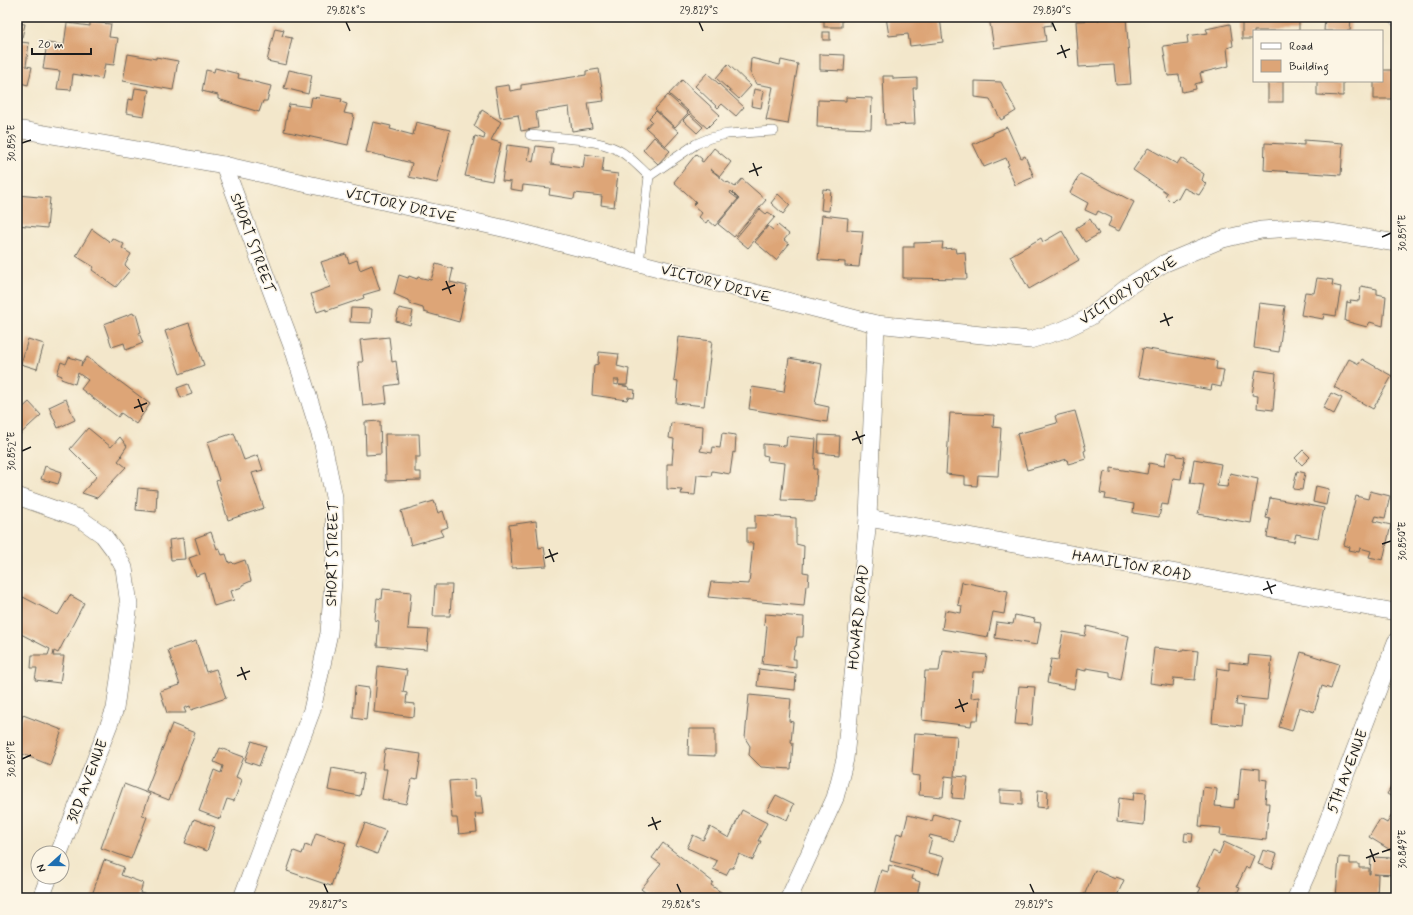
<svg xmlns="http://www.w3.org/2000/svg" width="1413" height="915" font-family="Mynerve,sans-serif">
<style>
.building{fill:#dda577;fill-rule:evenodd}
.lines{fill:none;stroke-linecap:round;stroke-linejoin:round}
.service-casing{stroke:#676359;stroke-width:10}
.minor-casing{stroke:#676359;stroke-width:18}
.service{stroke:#fff;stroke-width:9}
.minor{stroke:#fff;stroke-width:17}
.ticks{fill:none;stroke:#1c1c1c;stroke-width:1.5}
.labels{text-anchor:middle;stroke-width:3;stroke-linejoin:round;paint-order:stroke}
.street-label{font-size:15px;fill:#1c1c1c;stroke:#fcf5e5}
.neatline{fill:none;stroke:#1c1c1c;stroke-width:1.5}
.ticks-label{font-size:10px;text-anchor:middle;fill:#1c1c1c}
</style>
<rect width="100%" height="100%" fill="#fcf5e5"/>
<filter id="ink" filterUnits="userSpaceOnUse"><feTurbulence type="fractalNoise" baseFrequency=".025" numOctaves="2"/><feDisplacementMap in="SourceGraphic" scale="8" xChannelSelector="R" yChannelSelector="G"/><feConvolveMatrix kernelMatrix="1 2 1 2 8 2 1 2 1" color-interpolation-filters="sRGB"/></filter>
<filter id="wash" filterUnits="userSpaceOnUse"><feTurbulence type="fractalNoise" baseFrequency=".012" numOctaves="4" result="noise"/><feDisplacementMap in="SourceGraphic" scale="16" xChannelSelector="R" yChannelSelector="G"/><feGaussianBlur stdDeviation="0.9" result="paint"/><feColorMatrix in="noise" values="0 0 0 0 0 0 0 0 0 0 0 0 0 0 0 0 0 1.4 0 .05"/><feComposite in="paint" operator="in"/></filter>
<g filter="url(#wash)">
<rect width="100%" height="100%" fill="#f3e7cb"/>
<g id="blocks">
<g class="building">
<rect x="824" y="17" width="18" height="10"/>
<polygon points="886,17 940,17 943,42 910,46 908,34 889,36"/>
<polygon points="989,17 1051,17 1052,25 1044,26 1046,41 994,48"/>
<polygon points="1099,17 1126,17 1131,84 1116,85 1114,65 1079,67 1076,21 1099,20"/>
<polygon points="1242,17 1299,17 1299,31 1254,31 1254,39 1242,39"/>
<polygon points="1325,17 1351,17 1350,31 1324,31"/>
<polygon points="90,22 111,24 109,37 118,38 114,65 105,64 102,79 73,74 71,90 57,89 60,71 43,69 47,43 64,45 67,23 90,26"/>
<polygon points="17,23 25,24 21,42 29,43 26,66 32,67 28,85 17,82"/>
<polygon points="1230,24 1233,46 1227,48 1229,66 1200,73 1202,82 1195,84 1196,89 1182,92 1179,75 1168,76 1163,46 1188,43 1187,36 1208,33 1206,29"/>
<polygon points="275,28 284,30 282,36 292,38 286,65 267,61"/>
<rect x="823" y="32" width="7" height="8"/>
<polygon points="128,54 156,59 156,57 178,61 173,90 123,81"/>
<polygon points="820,54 845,55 844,71 820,70"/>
<polygon points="751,58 780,65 781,60 798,64 788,124 766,120 773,87 756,84 750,72"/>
<polygon points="728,64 751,86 739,99 716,78"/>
<polygon points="215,68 239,74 238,78 271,86 267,101 263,101 259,112 218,99 218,95 202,91 206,70 214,72"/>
<polygon points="599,69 604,101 588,103 592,128 572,131 569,107 536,112 538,128 521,131 518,115 500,118 495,87 509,85 510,91 521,89 521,85 586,75 586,71"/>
<polygon points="289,70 312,75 308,94 284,88"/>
<polygon points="1382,70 1396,70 1396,99 1374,99 1374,81 1382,81"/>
<polygon points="707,73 744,107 736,116 722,104 718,108 695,86"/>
<polygon points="883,76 893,76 893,79 917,78 917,88 913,88 915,124 885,125"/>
<polygon points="682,80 720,115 707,128 669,94"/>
<polygon points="975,81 1001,82 1016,111 1001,120 990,99 975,97"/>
<rect x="1268" y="81" width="15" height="21"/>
<polygon points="1317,81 1343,81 1343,96 1317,95"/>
<polygon points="17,86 20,87 18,99 17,99"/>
<polygon points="135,88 149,90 144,116 126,113 128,99 133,100"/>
<polygon points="754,89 764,91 761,108 751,106"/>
<polygon points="320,95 342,99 341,102 347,104 344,113 354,115 348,145 284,131 289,104 310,107 312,97 319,98"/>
<polygon points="668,95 688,113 675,127 655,109"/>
<polygon points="846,97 872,98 871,129 817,127 818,100 846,101"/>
<polygon points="482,110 501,122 491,140 501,143 492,181 465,176 475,136 484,139 485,134 474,126"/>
<polygon points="656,111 679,132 666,146 646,128 652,121 649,118"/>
<polygon points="689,114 703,127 697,133 683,120"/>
<polygon points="373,122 391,126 390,129 413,135 416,122 450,130 437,183 409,177 412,163 366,152"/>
<polygon points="1007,127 1021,158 1025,156 1034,177 1015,185 1007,166 1009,165 1006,158 984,167 973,144 993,135 993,133"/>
<polygon points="654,137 670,151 658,164 643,150"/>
<polygon points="1304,140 1343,143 1341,175 1264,170 1265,143 1304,145"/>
<polygon points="507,145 530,148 528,160 533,162 536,146 553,148 551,164 583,168 585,154 604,157 602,172 618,174 614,207 601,205 602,196 575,193 574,199 549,195 550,188 523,185 522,191 510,189 511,182 502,181"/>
<polygon points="714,148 731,162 720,176 710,169 727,183 728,182 735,187 742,179 766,200 734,237 718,224 739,199 731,191 730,193 738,199 715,226 708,220 706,223 699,217 702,213 693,205 696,202 674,182 696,154 702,159 701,161 703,162"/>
<polygon points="1148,148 1177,164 1181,158 1204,174 1202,180 1206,184 1199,195 1184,188 1178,199 1175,198 1171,202 1165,196 1167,193 1133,170"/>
<polygon points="1080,174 1134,202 1119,231 1108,226 1112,218 1098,211 1096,215 1085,210 1088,203 1070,193"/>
<polygon points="823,189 831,190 829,211 821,210"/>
<polygon points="778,194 790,205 783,214 771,203"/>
<polygon points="17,195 50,198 47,228 17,225"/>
<polygon points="760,209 766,214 768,212 775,217 748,248 736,238"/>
<polygon points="822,215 848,218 847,230 863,231 859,267 845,266 845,262 818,260"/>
<polygon points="1090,219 1099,234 1085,242 1076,228"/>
<polygon points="778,225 789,234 784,240 789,244 776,260 755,242 768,226 773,230"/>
<polygon points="92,229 110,242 112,238 124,244 122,248 131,254 125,265 130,270 116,287 92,270 94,267 76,256"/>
<polygon points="1062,231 1079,260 1029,289 1010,256 1041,238 1043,242"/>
<polygon points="943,242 942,249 955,248 956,253 965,252 967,279 903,278 903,247 914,247 914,243"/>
<polygon points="346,254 349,263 357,260 360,270 372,265 380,290 363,295 364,298 326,311 326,309 317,312 311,294 330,287 321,262"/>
<polygon points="436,264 453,269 450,282 467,286 459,322 424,312 423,308 410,304 410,301 394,294 399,275 408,278 409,276 417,279 418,277 431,280"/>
<polygon points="1317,278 1333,280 1332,285 1341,287 1336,316 1324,314 1323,319 1301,315 1305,292 1314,293"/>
<polygon points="1361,286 1377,289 1377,294 1386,296 1383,326 1370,322 1367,327 1345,321 1347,302 1351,303 1350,300 1359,301"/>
<polygon points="1259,303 1285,306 1279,352 1254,348"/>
<polygon points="351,308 372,309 371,323 350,322"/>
<polygon points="399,308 413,311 410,325 396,321"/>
<polygon points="133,313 134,315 136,314 141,332 139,333 143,343 126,350 124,343 112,347 104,324"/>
<polygon points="189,323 204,365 180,374 165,331"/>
<polygon points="389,337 392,362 396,361 399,384 385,386 387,403 363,406 358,362 363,362 360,340"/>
<polygon points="679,337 712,341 704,406 676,403 678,381 674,380"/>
<polygon points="28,339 44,344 37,369 21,364"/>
<polygon points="1143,348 1217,361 1216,369 1224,370 1221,387 1212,385 1211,390 1138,377"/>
<path d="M599,352L619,354L617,366L629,369L627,385H619L629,387V389L635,390L634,398L628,397L627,400L592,395L594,365L598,364ZM614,380H619L618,385L614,384Z"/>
<polygon points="69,357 82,361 81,366 87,357 150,404 136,424 121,413 118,417 81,389 88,380 78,373 75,384 61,379 62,376 57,374 61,362 66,364"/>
<polygon points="789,358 822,364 815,404 829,407 827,422 749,409 752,387 784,392"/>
<polygon points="1349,359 1359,364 1362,359 1392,376 1373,409 1334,387"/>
<polygon points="1256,370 1276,373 1273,410 1257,408 1258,396 1252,395"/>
<polygon points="188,384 192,394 181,398 177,388"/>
<polygon points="1331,393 1342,398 1334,414 1323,408"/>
<polygon points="66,399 75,420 58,428 49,407"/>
<polygon points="29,402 41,415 17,437 17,413"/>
<polygon points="1075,411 1086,450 1084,451 1086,459 1068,464 1067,459 1027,470 1017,434 1057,423 1055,416"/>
<polygon points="950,413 994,415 993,427 1001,428 998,476 978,475 977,486 965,485 965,476 946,474"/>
<polygon points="380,421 381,454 366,455 365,422"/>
<polygon points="671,423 703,426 702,448 701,448 700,451 712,453 713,447 720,448 722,433 736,435 735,453 733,452 730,474 712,471 711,476 697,475 695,495 681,494 682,490 667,489 667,464 672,464 674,439 669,438"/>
<polygon points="88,428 111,447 120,437 127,446 121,455 122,456 118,461 126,467 97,498 82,493 97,476 70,449"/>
<polygon points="234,433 244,460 258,455 263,470 252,473 264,508 228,520 216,481 219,480 207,442"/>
<polygon points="385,434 419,434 420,457 415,457 415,472 421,472 421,480 386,481"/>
<polygon points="819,435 840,436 839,455 818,453"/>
<polygon points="787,436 816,439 814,469 817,469 815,501 781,500 785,463 767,461 768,456 763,455 763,444 786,446"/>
<polygon points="1303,450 1310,457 1302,465 1295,458"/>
<polygon points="1167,452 1177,454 1177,456 1185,457 1181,479 1173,478 1168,505 1162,504 1159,517 1133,513 1134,504 1105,499 1106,494 1100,493 1104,472 1111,473 1111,468 1147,474 1149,463 1164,466"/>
<polygon points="1194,459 1221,464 1217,486 1227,487 1230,473 1258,479 1251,523 1198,514 1204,485 1190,483"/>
<polygon points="45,466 62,472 58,484 41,479"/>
<polygon points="1297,471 1305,473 1302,490 1293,489"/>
<polygon points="1316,486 1329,489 1326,505 1313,502"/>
<polygon points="138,488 157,490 156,512 136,510"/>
<polygon points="1370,491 1390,496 1385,518 1376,516 1374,521 1391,525 1383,560 1369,557 1371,551 1360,548 1359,552 1349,550 1350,547 1344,545 1356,496 1368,499"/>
<polygon points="1270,498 1324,508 1318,538 1296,534 1294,542 1267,537 1270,519 1266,518"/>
<polygon points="434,501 438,513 443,511 448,527 440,530 443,536 411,545 401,511"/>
<polygon points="755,515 796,518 796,544 804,546 803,572 809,573 808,586 806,585 804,606 708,597 711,582 749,584 753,543 747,543 747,528 755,528"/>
<polygon points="536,521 539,548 544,547 547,566 512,568 509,525"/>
<polygon points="211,532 217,549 219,548 222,555 226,554 229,563 232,562 234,564 245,560 251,581 242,585 242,587 231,591 234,600 214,606 205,573 196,576 189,558 200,554 195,538"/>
<polygon points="183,538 185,559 171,560 169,540"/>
<polygon points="962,582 1008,591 1004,614 993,612 988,637 942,629 945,610 961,613 962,606 958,605"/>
<polygon points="435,585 452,585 450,616 433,616"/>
<polygon points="383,589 411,592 408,629 429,630 427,650 377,646 379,621 375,620 377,598 382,599"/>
<polygon points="70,595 84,603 58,653 54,651 53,656 64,656 60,683 35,680 37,668 31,668 32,655 48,655 50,649 17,632 17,608 23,597 58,615"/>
<polygon points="765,614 804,617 803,637 797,637 796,646 795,646 793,659 796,659 796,668 762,664 763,656 764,656 767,626 764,625"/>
<polygon points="1015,615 1035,619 1034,622 1041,623 1037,645 995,638 997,622 1013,624"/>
<polygon points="1087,626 1129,636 1121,680 1110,677 1110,672 1086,668 1086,671 1077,669 1074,689 1047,683 1051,659 1058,660 1063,632 1085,636"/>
<polygon points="196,641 206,672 216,669 226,698 191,710 190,706 184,708 186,713 167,713 160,691 180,685 168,650"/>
<polygon points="1154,648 1183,651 1183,649 1198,651 1195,680 1174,678 1173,686 1150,683"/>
<polygon points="942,650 987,655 984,672 973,672 971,698 980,697 978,720 972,720 971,726 922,720 925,671 939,671"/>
<polygon points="1301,652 1339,664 1331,689 1322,686 1314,712 1299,707 1292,731 1279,727"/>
<polygon points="1249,655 1272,657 1267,700 1237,697 1236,705 1244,706 1242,726 1212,723 1217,668 1229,670 1229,662 1248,664"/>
<polygon points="378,666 407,670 403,692 407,693 406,703 415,704 414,717 374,712"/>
<polygon points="759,669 796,674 795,690 757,686"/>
<polygon points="355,686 369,688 366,720 353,718"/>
<polygon points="1019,686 1035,687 1032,725 1015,724"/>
<polygon points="749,695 791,699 789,721 793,722 791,742 793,743 791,769 761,767 749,755 750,746 745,738"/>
<polygon points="23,715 62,730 50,765 17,752 17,725 19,725"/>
<polygon points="172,724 195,733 169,800 146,791"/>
<polygon points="689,729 715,729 715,756 688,755"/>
<polygon points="915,733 957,736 954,776 968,777 965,799 952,798 954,777 945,776 943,797 919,795 920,776 912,775"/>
<polygon points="252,741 266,746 259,766 245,761"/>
<polygon points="220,748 244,757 236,777 242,780 234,801 227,799 220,819 199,811 214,770 221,773 223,766 214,762"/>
<polygon points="385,749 421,754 417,780 412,779 406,804 382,799 387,769 382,769"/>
<polygon points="1241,767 1260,769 1260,779 1267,780 1265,803 1269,803 1266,840 1220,835 1221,828 1199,826 1203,787 1217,789 1215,806 1234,808 1235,799 1238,800"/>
<polygon points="332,768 364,774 360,796 328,790"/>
<polygon points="474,779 475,796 481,796 483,814 475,814 477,832 459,834 457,818 452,818 449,781"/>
<polygon points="1396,779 1396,799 1387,794"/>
<polygon points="124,784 150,794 142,816 147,817 131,859 101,848"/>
<polygon points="1000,790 1022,791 1022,805 1000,803"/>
<polygon points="1038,790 1048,791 1047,808 1037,807"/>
<polygon points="1134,792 1146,793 1144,825 1117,822 1119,798 1133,800"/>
<polygon points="776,795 794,804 787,820 767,811"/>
<polygon points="742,810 767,823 758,841 761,841 753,860 739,854 733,868 730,868 726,875 713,869 717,861 687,848 693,835 703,840 710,827 729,838"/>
<polygon points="1395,810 1396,810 1396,845 1392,851 1369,837 1380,819 1387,823"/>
<polygon points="934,814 959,821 954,841 930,835 929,838 932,839 928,853 944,857 939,874 890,861 897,833 903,835 908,815 932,821"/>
<polygon points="194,819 215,827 207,851 185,843"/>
<polygon points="365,823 386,831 377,854 356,846"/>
<polygon points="316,833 346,843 331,886 287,871 294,851 302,854 305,845 311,847"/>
<polygon points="1185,833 1193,834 1192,842 1184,841"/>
<polygon points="1224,842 1254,856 1249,868 1246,867 1237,886 1240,887 1235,898 1199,898 1196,897 1201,888 1197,886 1213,851 1219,854"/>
<polygon points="663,843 713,882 711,885 726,896 724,898 652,898 641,889 661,864 652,858"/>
<polygon points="1263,850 1277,854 1272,869 1258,864"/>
<polygon points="1392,856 1396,856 1396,875 1374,874 1378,875 1377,898 1336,898 1339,857 1350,858 1350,864 1359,864 1359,868 1369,868 1369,874 1370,874 1371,857 1392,858"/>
<polygon points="104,860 124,867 121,875 143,883 140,893 147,895 146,898 91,898"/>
<polygon points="889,865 914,872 912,879 920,882 917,895 920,896 919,898 879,898 879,896 874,895 881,870 888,872"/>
<polygon points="1095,870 1115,879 1116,877 1124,880 1116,898 1083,898"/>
</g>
</g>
</g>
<g filter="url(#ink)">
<use href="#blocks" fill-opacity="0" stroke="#676359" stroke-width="1"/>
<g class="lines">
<defs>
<g id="service">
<polyline points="1392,17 1396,22"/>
<path d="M530,135C556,138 595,138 618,150C630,156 639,167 649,176L639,263"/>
<polyline points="649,176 696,144 710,138 727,134 774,131"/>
</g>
<g id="minor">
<polyline points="17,129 224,165 511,230 876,324 1030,340 1063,330 1090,317 1129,286 1163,264 1223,239 1261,230 1296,228 1330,232 1396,243"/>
<polyline points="224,165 294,351 323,444 334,497 335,555 329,633 312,710 242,898"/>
<polyline points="17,496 79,518 103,535 115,551 124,568 129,605 115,709 59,853"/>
<polyline points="868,518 1396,612"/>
<polyline points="41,898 49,877"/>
<polyline points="789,898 835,798 845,759 868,518 876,324"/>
<polyline points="1296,898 1313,860 1396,642"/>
</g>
</defs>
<use href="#service" class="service-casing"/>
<use href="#minor" class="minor-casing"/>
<use href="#service" class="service"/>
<use href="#minor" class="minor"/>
</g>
</g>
<path class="ticks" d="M346,22L350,31M699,22L703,31M1052,22L1056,31M1061,45L1066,58M1057,54L1070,49M22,143L31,140M753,163L758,176M749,172L762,167M1382,237L1391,233M446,281L451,294M442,290L455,285M1164,313L1169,326M1160,322L1173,317M138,399L143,412M134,408L147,403M856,431L861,444M852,440L865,435M22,451L31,447M1382,544L1391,541M549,549L554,562M545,558L558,553M1267,581L1272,594M1263,590L1276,585M241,667L246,680M237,676L250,671M959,699L964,712M955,708L968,703M22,759L31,755M652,817L657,830M648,826L661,821M1370,849L1375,862M1382,852L1391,849M1366,858L1379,853M324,884L328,893M677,884L681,893M1030,884L1034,893"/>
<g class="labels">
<g class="street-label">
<text transform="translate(401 205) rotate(13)" y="5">VICTORY DRIVE</text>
<text transform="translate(253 243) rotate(70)" y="5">SHORT STREET</text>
<text transform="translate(716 283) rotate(15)" y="5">VICTORY DRIVE</text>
<text transform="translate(1128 290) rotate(-33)" y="5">VICTORY DRIVE</text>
<text transform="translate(332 554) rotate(-89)" y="5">SHORT STREET</text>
<text transform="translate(1132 565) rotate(10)" y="5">HAMILTON ROAD</text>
<text transform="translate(858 617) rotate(-84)" y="5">HOWARD ROAD</text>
<text transform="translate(1347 771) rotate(-69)" y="5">5TH AVENUE</text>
<text transform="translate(87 781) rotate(-69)" y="5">3RD AVENUE</text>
</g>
</g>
<rect width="1413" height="915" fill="none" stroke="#fcf5e5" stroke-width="44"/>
<rect x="1253" y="30" width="130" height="52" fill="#fcf5e5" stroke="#a29e95"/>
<rect x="1261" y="43" width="20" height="6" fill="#ffffff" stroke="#a29e95"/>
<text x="1289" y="50" font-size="12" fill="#1c1c1c">Road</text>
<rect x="1261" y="60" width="20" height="12" fill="#dda577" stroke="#a29e95"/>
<text x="1289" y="70" font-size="12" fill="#1c1c1c">Building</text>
<g transform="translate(50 865) rotate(249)"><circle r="19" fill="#fcf5e5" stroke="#a29e95"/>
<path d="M0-3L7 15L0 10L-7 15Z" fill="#1f6fb2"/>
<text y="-6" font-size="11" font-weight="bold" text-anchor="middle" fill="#1c1c1c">N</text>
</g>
<path d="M32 48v6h59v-6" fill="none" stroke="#1c1c1c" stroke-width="2"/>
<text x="38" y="48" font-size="12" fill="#1c1c1c" stroke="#fcf5e5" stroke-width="3" paint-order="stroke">20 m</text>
<rect x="22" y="22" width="1369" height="871" class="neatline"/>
<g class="ticks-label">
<text x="346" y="14">29.828°S</text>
<text x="699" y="14">29.829°S</text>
<text x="1052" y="14">29.830°S</text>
<text transform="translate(11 143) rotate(-90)" y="4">30.853°E</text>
<text transform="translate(1402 233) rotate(-90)" y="4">30.851°E</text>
<text transform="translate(11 451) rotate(-90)" y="4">30.852°E</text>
<text transform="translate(1402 541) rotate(-90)" y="4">30.850°E</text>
<text transform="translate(11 759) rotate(-90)" y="4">30.851°E</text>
<text transform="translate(1402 849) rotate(-90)" y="4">30.849°E</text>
<text x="328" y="908">29.827°S</text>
<text x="681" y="908">29.828°S</text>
<text x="1034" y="908">29.829°S</text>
</g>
</svg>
